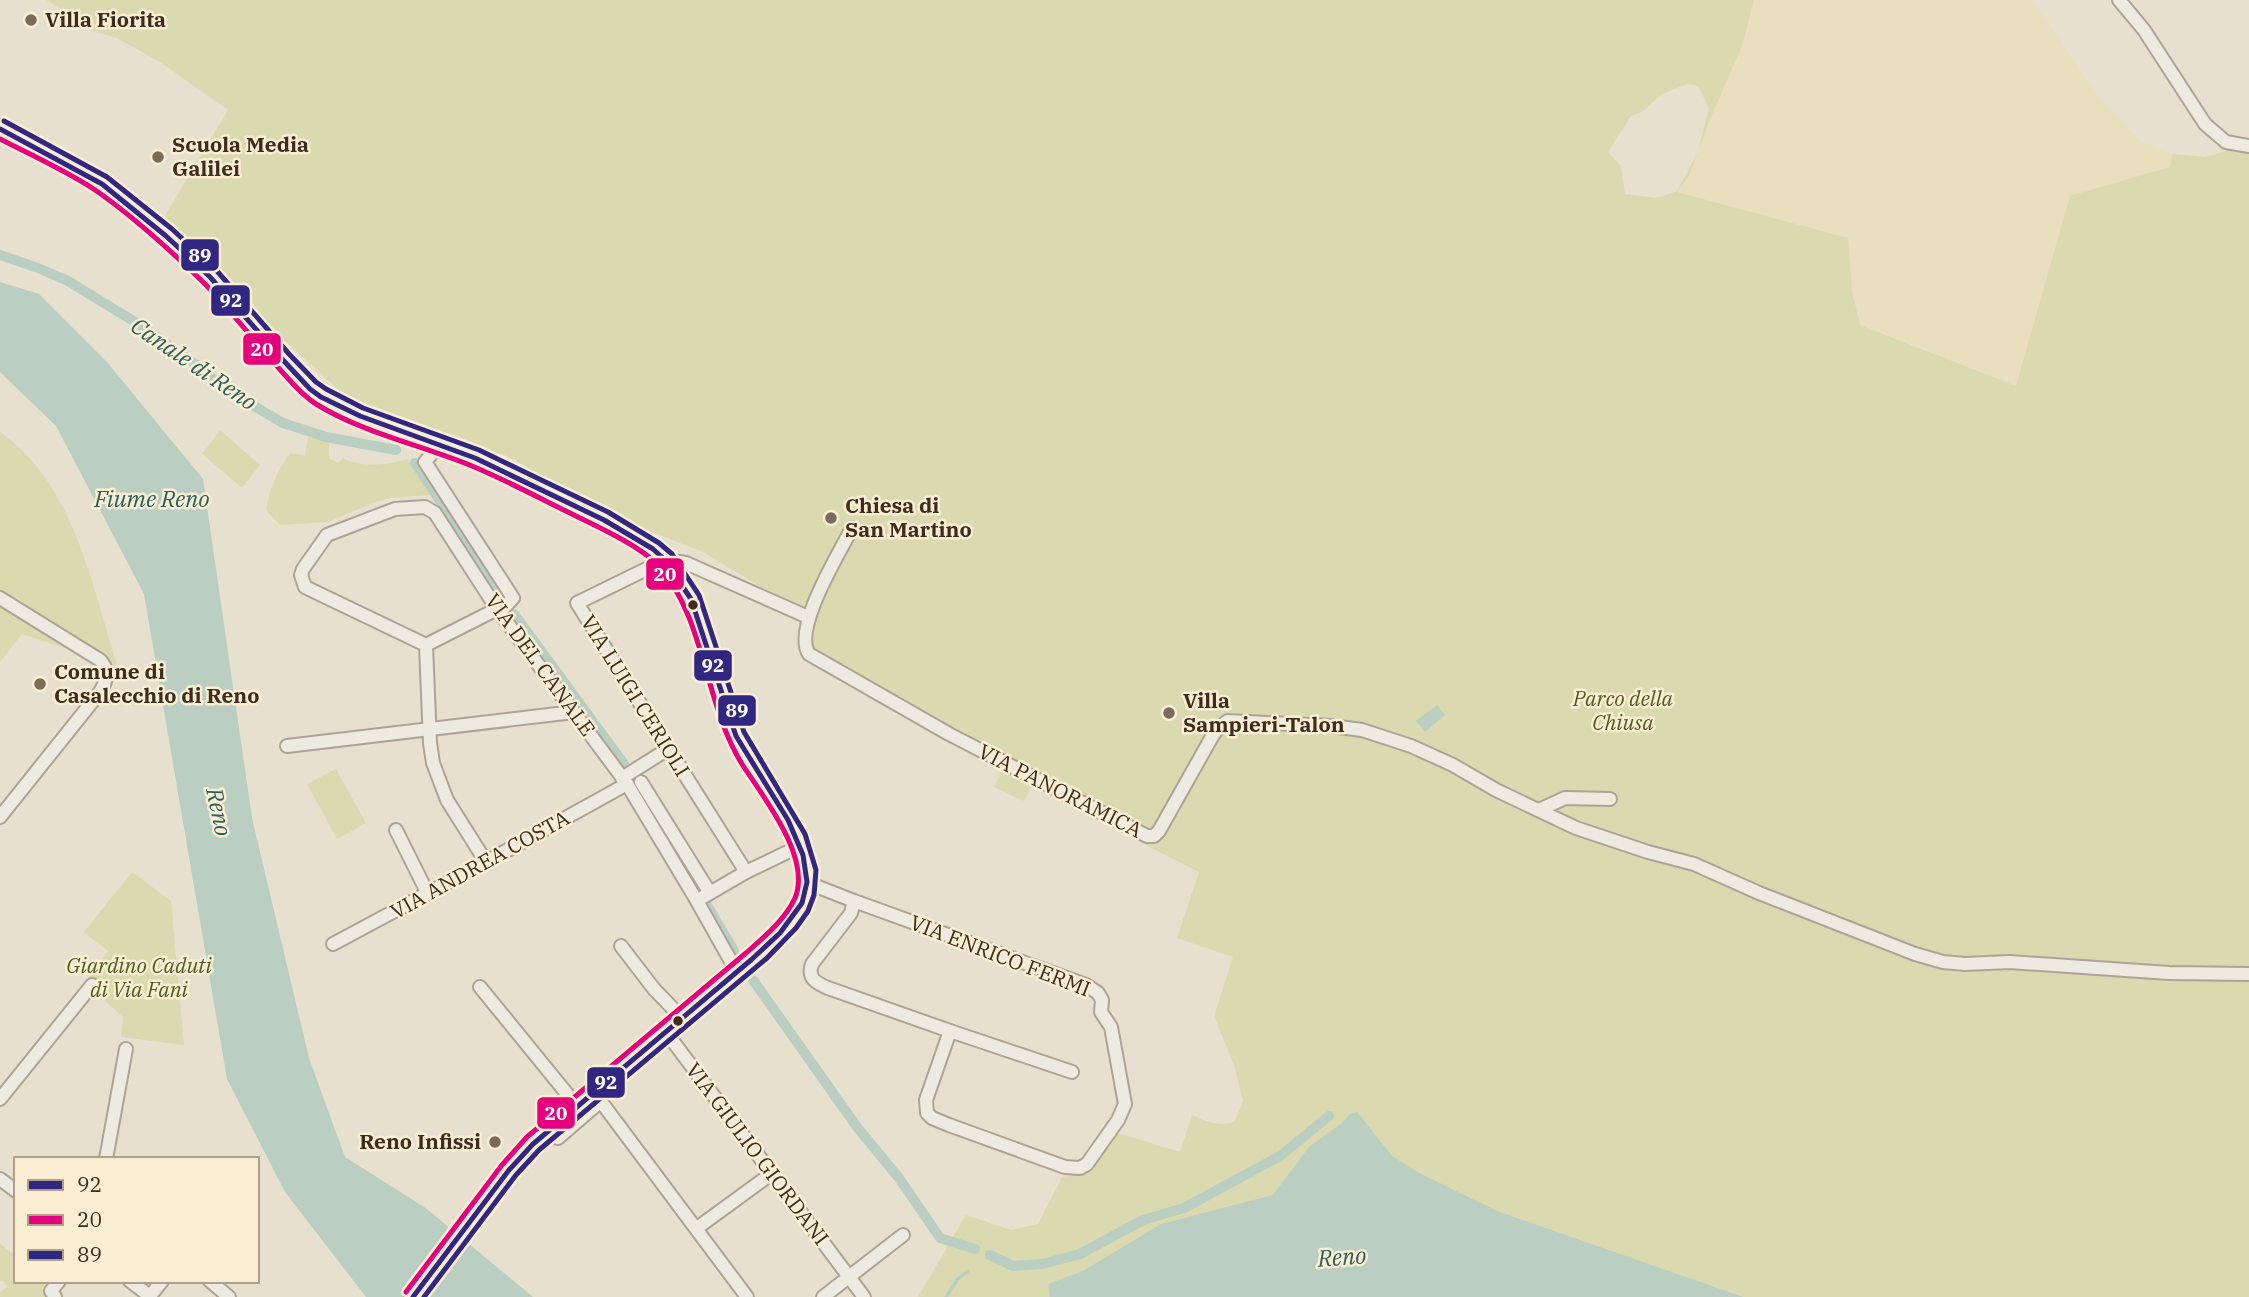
<svg xmlns="http://www.w3.org/2000/svg" width="2249" height="1297" font-family="'IBM Plex Serif',serif">
<style>
.farmland{fill:#e9dfbe}
.green{fill:#dad9af;fill-rule:evenodd}
.water{fill:#bacec1}
.lines{fill:none;stroke-linecap:round;stroke-linejoin:round}
.stream{stroke:#bacec1;stroke-width:3.5}
.canal{stroke:#bacec1;stroke-width:10}
.minor-casing{stroke:#ada497;stroke-width:16}
.major-casing{stroke:#938a7e;stroke-width:19}
.minor{stroke:#efeae1;stroke-width:12}
.major{stroke:#e7e0d1;stroke-width:16}
.bus-1-casing{stroke:#f9edd4;stroke-width:10}
.bus-2-casing{stroke:#f9edd4;stroke-width:10}
.bus-3-casing{stroke:#f9edd4;stroke-width:10}
.bus-1{stroke:#312783;stroke-width:5}
.bus-2{stroke:#e6007e;stroke-width:5}
.bus-3{stroke:#312783;stroke-width:5}
.poi-dot{fill:#7a6b5b;stroke:#f9edd4;stroke-width:2.5}
.bus-dot{fill:#3f2c1d;stroke:#f9edd4;stroke-width:2.5}
.labels{text-anchor:middle;stroke-width:5;stroke-linejoin:round;paint-order:stroke}
.poi-label{font-size:21px;font-weight:bold;fill:#3f2c1d;stroke:#f9edd4;text-anchor:start}
.street-label{font-size:21px;fill:#3f2c1d;stroke:#f9edd4}
.park-label{font-size:21px;font-style:italic;fill:#515d21;stroke:#f9edd4}
.water-label{font-size:23px;font-style:italic;fill:#2b605a;stroke:#f9edd4}
.line-badge{stroke:#f9edd4;stroke-width:2.5}
.badge-label{font-size:19px;text-anchor:middle;font-weight:bold;fill:#fff}
</style>
<rect width="100%" height="100%" fill="#e8e0ce"/>
<polygon class="farmland" points="1754,0 2032,0 2095,91 2140,140 2172,154 2170,172 2040,434 1932,352 1860,325 1852,291 1848,238 1677,192 1689,176 1711,117 1742,46"/>
<g class="green">
<path d="M46,0H1754L1742,46L1711,117L1689,176L1677,192L1848,238L1852,291L1860,325L2016,386L2070,196L2170,167L2172,154L2205,157L2237,148L2249,149V1297H918L966,1215L1011,1230L1038,1224L1062,1177L1088,1173L1118,1133L1180,1152L1192,1115C1205,1121 1221,1128 1235,1121L1243,1101L1234,1065L1214,1016L1233,957L1177,938L1199,872L1071,807L1033,784L1024,801L994,787L1004,767L810,652L811,617L703,552L624,521L507,456L421,431L348,398L275,332L162,221L228,110L160,62L117,38L90,30L67,12ZM1687,84L1698,86L1709,108L1698,152L1677,191L1657,198L1625,194L1621,166L1608,152L1631,116L1642,112L1662,94Z"/>
<polygon points="220,430 260,465 242,488 202,454"/>
<path d="M0,432C73,482 92,585 117,665L22,634L0,662Z"/>
<path d="M308,437L329,441V458L338,463L343,458C357,468 391,465 407,459L430,495L391,498L373,503L328,522L280,525L266,510C270,488 277,470 291,453L305,456Z"/>
<polygon points="336,769 366,823 337,839 307,784"/>
<polygon points="132,872 171,901 184,1045 121,1037 123,1017 94,991 99,983 89,976 108,951 84,932"/>
<polygon points="0,1244 16,1256 16,1281 47,1281 42,1288 48,1297 0,1297 0,1292 7,1287 3,1280 0,1281"/>
</g>
<g class="water">
<polygon points="0,282 39,294 107,362 203,479 252,818 309,1058 345,1157 427,1209 533,1297 366,1297 285,1192 227,1079 144,594 56,426 0,372"/>
<polygon points="1437,705 1445,715 1425,732 1416,721"/>
<polygon points="1357,1112 1392,1156 1419,1173 1497,1211 1743,1297 1050,1297 1048,1284 1083,1271 1161,1224 1273,1195 1309,1147 1342,1123 1350,1114"/>
</g>
<g class="lines">
<polyline class="stream" points="946,1297 958,1279 968,1271"/>
<g class="canal">
<polyline points="0,255 38,268 68,281 140,325 195,364 225,389 283,423 326,437 396,450"/>
<polyline points="415,463 502,595"/>
<polyline points="514,614 624,764"/>
<polyline points="633,779 698,889"/>
<polyline points="707,905 734,951"/>
<polyline points="753,980 857,1127 899,1178 940,1238 975,1249"/>
<polyline points="990,1255 1013,1266 1042,1264 1080,1254 1143,1220 1184,1208 1280,1156 1329,1116"/>
</g>
<defs>
<g id="minor">
<polyline points="2119,0 2144,30 2205,124 2226,142 2249,146"/>
<polyline points="430,456 425,462 513,598 500,612"/>
<path d="M852,528C839,554 792,629 809,654L949,734L1147,836H1154L1159,831L1213,735L1218,728L1228,721L1331,726L1362,730L1411,746L1453,765L1496,790L1576,828L1648,852L1694,864L1759,893L1915,954L1943,962L1965,964L2010,962L2169,973L2249,974"/>
<path d="M0,598L100,660C110,671 107,680 100,692L0,817"/>
<polyline points="426,645 305,587 301,575 303,569 327,535 395,509 425,507 435,513 497,609 627,784 697,901 737,972"/>
<polyline points="426,645 430,743 433,763 447,800 486,862"/>
<polyline points="426,645 497,609"/>
<polyline points="287,746 574,712"/>
<polyline points="622,778 668,749"/>
<polyline points="641,782 710,893"/>
<polyline points="1539,810 1565,798 1610,799"/>
<polyline points="396,830 428,894"/>
<polyline points="746,872 577,603 665,560 686,563 808,617"/>
<path d="M808,883L854,901L851,913L812,964C807,978 816,983 828,988L950,1031L926,1100L927,1113L932,1118L949,1125L1065,1167L1080,1168L1087,1164L1118,1120L1125,1104L1111,1027L1101,1012L1102,1000L1098,993L1086,985L854,901"/>
<polyline points="703,897 746,872 800,846"/>
<polyline points="333,944 486,862 627,784"/>
<polyline points="621,946 654,989 682,1018"/>
<polyline points="480,987 577,1106"/>
<polyline points="950,1031 1072,1072"/>
<polyline points="666,1032 864,1297"/>
<polyline points="593,1091 747,1297"/>
<polyline points="0,1099 92,985"/>
<polyline points="558,1138 601,1101"/>
<polyline points="106,1159 126,1049"/>
<polyline points="0,1179 16,1191"/>
<polyline points="697,1228 771,1174"/>
<polyline points="130,1281 151,1297"/>
<polyline points="210,1281 229,1297"/>
<polyline points="150,1296 162,1281"/>
<polyline points="55,1297 51,1291 59,1281"/>
<polyline points="823,1297 903,1235"/>
</g>
<path id="major" d="M0,129L102,184L166,236L210,277L283,360L310,389L321,397L360,416L475,458L604,520L653,549L665,560L691,599L736,736C757,777 802,827 807,872C809,886 805,900 797,912C777,941 747,963 721,985C674,1025 625,1064 578,1104C554,1125 529,1145 509,1170L413,1297"/>
</defs>
<use href="#minor" class="minor-casing"/>
<use href="#major" class="major-casing"/>
<use href="#minor" class="minor"/>
<use href="#major" class="major"/>
<defs>
<polyline id="bus-1" points="0,129 102,184 166,236 210,277 283,360 310,389 321,397 360,416 475,458 604,520 653,549 665,560 691,599 736,736 788,820 803,855 807,882 802,903 780,933 751,960 533,1144 509,1170 413,1297"/>
<path id="bus-2" d="M0,139C31,155 71,173 98,192C135,218 170,250 202,281C231,310 256,344 284,374C294,385 303,396 316,404C363,433 421,445 472,466C508,481 543,500 578,517C601,528 641,547 658,565C706,619 704,703 742,764C763,797 812,857 795,898C785,920 763,938 746,953L527,1137L502,1165L406,1292"/>
<polyline id="bus-3" points="4,121 107,177 172,229 217,271 289,354 316,382 326,389 363,408 479,450 608,512 659,543 672,554 699,595 744,732 805,834 816,870 814,895 808,911 796,928 767,958 539,1150 516,1175 424,1297"/>
</defs>
<use href="#bus-1" class="bus-1-casing"/>
<use href="#bus-2" class="bus-2-casing"/>
<use href="#bus-3" class="bus-3-casing"/>
<use href="#bus-1" class="bus-1"/>
<use href="#bus-2" class="bus-2"/>
<use href="#bus-3" class="bus-3"/>
</g>
<g class="poi-dot">
<circle cx="31" cy="20" r="7"/>
<circle cx="158" cy="157" r="7"/>
<circle cx="831" cy="518" r="7"/>
<circle cx="40" cy="684" r="7"/>
<circle cx="1169" cy="713" r="7"/>
<circle cx="495" cy="1142" r="7"/>
</g>
<g class="bus-dot">
<circle cx="693" cy="605" r="6"/>
<circle cx="678" cy="1021" r="6"/>
</g>
<g class="labels">
<g class="poi-label">
<text x="45" y="27">Villa Fiorita</text>
<text x="172" y="152">Scuola Media<tspan x="172" dy="24">Galilei</tspan></text>
<text x="845" y="513">Chiesa di<tspan x="845" dy="24">San Martino</tspan></text>
<text x="54" y="679">Comune di<tspan x="54" dy="24">Casalecchio di Reno</tspan></text>
<text x="1183" y="708">Villa<tspan x="1183" dy="24">Sampieri-Talon</tspan></text>
<text x="481" y="1149" text-anchor="end">Reno Infissi</text>
</g>
<g class="street-label">
<text transform="translate(540 665) rotate(54)" y="7">VIA DEL CANALE</text>
<text transform="translate(635 696) rotate(58)" y="7">VIA LUIGI CERIOLI</text>
<text transform="translate(1060 791) rotate(27)" y="7">VIA PANORAMICA</text>
<text transform="translate(480 865) rotate(-29)" y="7">VIA ANDREA COSTA</text>
<text transform="translate(1000 956) rotate(21)" y="7">VIA ENRICO FERMI</text>
<text transform="translate(757 1154) rotate(53)" y="7">VIA GIULIO GIORDANI</text>
</g>
<g class="park-label">
<text x="1623" y="706">Parco della<tspan x="1623" dy="24">Chiusa</tspan></text>
<text x="139" y="973">Giardino Caduti<tspan x="139" dy="24">di Via Fani</tspan></text>
</g>
<g class="water-label">
<text transform="translate(194 364) rotate(34)" y="8">Canale di Reno</text>
<text x="152" y="507">Fiume Reno</text>
<text transform="translate(219 812) rotate(78)" y="8">Reno</text>
<text transform="translate(1342 1257) rotate(-4)" y="8">Reno</text>
</g>
</g>
<g class="line-badge">
<rect x="180" y="238" width="40" height="34" rx="7" fill="#312783"/>
<rect x="210" y="284" width="41" height="33" rx="7" fill="#312783"/>
<rect x="242" y="332" width="40" height="34" rx="7" fill="#e6007e"/>
<rect x="645" y="557" width="40" height="34" rx="7" fill="#e6007e"/>
<rect x="693" y="649" width="40" height="33" rx="7" fill="#312783"/>
<rect x="717" y="694" width="40" height="33" rx="7" fill="#312783"/>
<rect x="586" y="1066" width="40" height="33" rx="7" fill="#312783"/>
<rect x="536" y="1096" width="40" height="34" rx="7" fill="#e6007e"/>
</g>
<g class="badge-label">
<text x="200" y="262">89</text>
<text x="231" y="307">92</text>
<text x="262" y="356">20</text>
<text x="665" y="581">20</text>
<text x="713" y="672">92</text>
<text x="737" y="717">89</text>
<text x="606" y="1089">92</text>
<text x="556" y="1120">20</text>
</g>
<rect x="14" y="1157" width="245" height="126" fill="#f9edd4" stroke="#afa08b" stroke-width="2"/>
<rect x="28" y="1180" width="35" height="10" fill="#312783" stroke="#afa08b" stroke-width="2"/>
<text x="77" y="1192" font-size="21" fill="#3f2c1d">92</text>
<rect x="28" y="1215" width="35" height="10" fill="#e6007e" stroke="#afa08b" stroke-width="2"/>
<text x="77" y="1227" font-size="21" fill="#3f2c1d">20</text>
<rect x="28" y="1250" width="35" height="10" fill="#312783" stroke="#afa08b" stroke-width="2"/>
<text x="77" y="1262" font-size="21" fill="#3f2c1d">89</text>
</svg>
